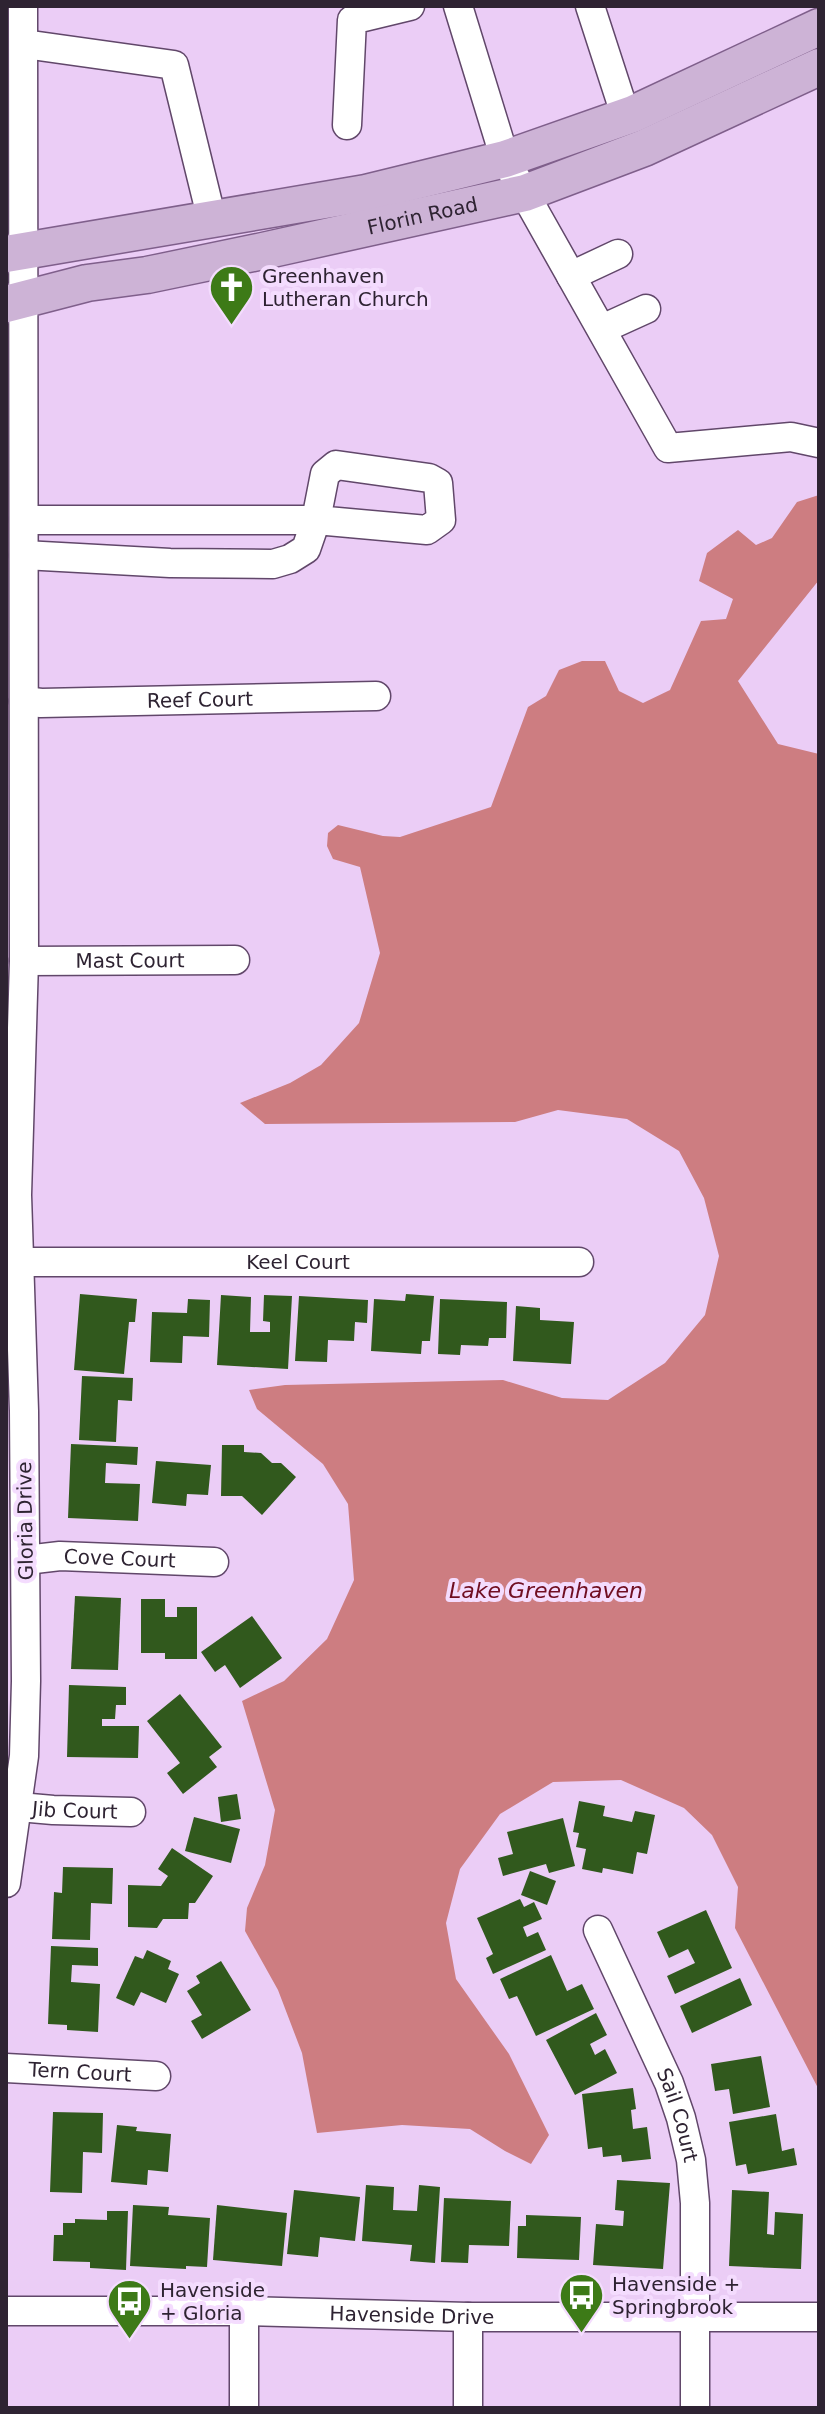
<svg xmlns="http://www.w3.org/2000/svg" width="825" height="2414" font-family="'DejaVu Sans',sans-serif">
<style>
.water{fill:#cd7d81}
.building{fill:#31591d}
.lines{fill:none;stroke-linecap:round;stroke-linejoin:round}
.minor-casing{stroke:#61476a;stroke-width:31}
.major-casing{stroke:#7f5f8b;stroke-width:39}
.minor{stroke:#fff;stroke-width:28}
.major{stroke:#cdb3d6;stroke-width:36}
.labels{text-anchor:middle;stroke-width:8;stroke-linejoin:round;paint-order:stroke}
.street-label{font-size:20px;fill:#2e2332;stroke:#f4dcfe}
.poi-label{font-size:20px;fill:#2e2332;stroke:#f4dcfe;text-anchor:start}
.water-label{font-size:22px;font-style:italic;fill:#700e22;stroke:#f4dcfe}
</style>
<rect width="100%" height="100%" fill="#ebcdf6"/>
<polygon class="water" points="819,495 819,580 738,681 778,744 819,754 819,2090 735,1928 738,1887 712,1835 684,1808 621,1780 553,1782 500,1814 460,1869 446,1923 456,1979 509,2054 549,2135 531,2164 505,2151 470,2129 402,2125 317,2133 302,2053 278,1990 245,1931 247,1908 265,1865 275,1810 242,1701 284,1681 327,1639 354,1580 348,1504 323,1464 257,1409 249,1390 285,1385 503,1380 562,1398 608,1400 665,1363 705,1315 719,1256 704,1198 679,1151 627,1119 558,1110 515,1122 265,1124 240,1103 290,1083 321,1065 359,1023 380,953 360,867 333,859 327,846 328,833 338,825 383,836 400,837 491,807 528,707 546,696 559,670 582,661 605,661 619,691 643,703 670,690 701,621 726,619 733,599 699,581 707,553 738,530 756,545 772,538 797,502"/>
<g class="building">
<polygon points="80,1294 137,1299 135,1322 129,1322 124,1374 74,1370"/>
<polygon points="406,1294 434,1296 430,1341 422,1341 421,1354 371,1351 374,1299 405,1301"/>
<polygon points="221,1295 251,1297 250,1332 270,1332 270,1322 263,1321 264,1295 292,1296 288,1369 217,1365"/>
<polygon points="299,1296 368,1300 367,1323 355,1322 354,1341 328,1340 327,1362 295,1361"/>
<polygon points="188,1299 210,1300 209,1337 183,1336 182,1363 150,1362 152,1312 187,1313"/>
<polygon points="440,1299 507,1302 506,1338 489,1338 488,1346 461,1345 460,1355 438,1354"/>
<polygon points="516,1306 540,1308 540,1320 574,1322 571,1364 513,1361"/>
<polygon points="82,1376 133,1378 132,1401 118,1400 116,1442 79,1440"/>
<polygon points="71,1444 138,1447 137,1465 106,1463 105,1483 140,1484 138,1521 68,1518"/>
<polygon points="222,1445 244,1445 244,1452 261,1453 272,1463 281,1463 296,1477 262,1515 242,1496 221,1496"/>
<polygon points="156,1461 211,1465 208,1495 187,1494 186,1506 152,1503"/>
<polygon points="75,1596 121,1598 118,1670 71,1669"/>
<polygon points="141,1599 165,1599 165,1617 177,1617 177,1607 197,1607 197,1659 165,1659 165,1653 141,1653"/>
<polygon points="252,1616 282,1658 240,1688 225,1665 215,1672 201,1652"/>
<polygon points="69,1685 126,1687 126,1705 116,1705 115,1719 102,1719 102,1726 139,1726 138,1758 67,1757"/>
<polygon points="180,1694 222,1747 209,1757 217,1767 183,1794 167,1773 180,1763 147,1721"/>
<polygon points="237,1794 241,1819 221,1822 218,1797"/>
<polygon points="579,1801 605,1806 603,1816 632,1822 635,1811 655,1815 647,1854 637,1852 633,1874 603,1868 602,1873 582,1869 586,1849 576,1847 579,1833 573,1832"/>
<polygon points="194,1817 240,1829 231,1863 185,1851"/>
<polygon points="563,1818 575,1866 549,1873 546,1864 503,1876 498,1858 513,1854 507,1832"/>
<polygon points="172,1848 213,1876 195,1903 189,1903 188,1919 163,1919 157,1928 128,1927 128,1885 161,1886 168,1876 158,1869"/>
<polygon points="63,1867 113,1868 112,1904 91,1903 90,1940 52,1939 54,1892 62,1893"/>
<polygon points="530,1871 556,1881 547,1905 521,1895"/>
<polygon points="520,1899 524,1907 534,1902 542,1919 523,1927 527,1937 538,1932 546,1950 493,1974 486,1958 493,1954 477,1918"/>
<polygon points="706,1910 732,1968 675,1994 667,1976 695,1963 688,1949 669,1958 657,1932"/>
<polygon points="51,1946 98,1948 98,1966 72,1965 71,1982 100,1984 98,2032 67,2030 67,2025 48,2024"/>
<polygon points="147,1950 171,1961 168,1969 179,1974 166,2003 141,1992 134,2006 116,1998 135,1956 143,1959"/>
<polygon points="551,1955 567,1991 582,1984 594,2009 536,2036 517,1996 509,1999 500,1979"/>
<polygon points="221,1961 251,2010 202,2039 191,2021 202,2015 187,1991 200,1983 196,1976"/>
<polygon points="740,1978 752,2005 692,2033 680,2006"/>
<polygon points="596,2013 607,2035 590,2044 595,2055 605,2049 617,2073 575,2095 546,2040"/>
<polygon points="761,2056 770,2107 733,2114 729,2089 715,2091 711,2064"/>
<polygon points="633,2088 636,2109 631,2110 633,2129 647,2127 651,2159 622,2162 621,2155 603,2157 602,2147 588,2149 582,2094"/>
<polygon points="53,2112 103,2113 102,2153 83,2152 82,2193 50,2192"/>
<polygon points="776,2114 782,2151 794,2148 797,2165 748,2174 746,2164 736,2166 729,2122"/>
<polygon points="117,2125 137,2127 136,2131 171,2134 168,2172 148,2170 147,2185 111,2182"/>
<polygon points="617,2180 670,2183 663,2269 593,2265 596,2224 623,2226 624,2211 615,2210"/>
<polygon points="366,2185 394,2187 393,2210 417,2211 419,2185 440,2187 435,2263 410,2261 412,2245 362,2241"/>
<polygon points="294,2190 360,2197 355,2241 320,2237 318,2257 287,2254"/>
<polygon points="732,2190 769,2192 767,2234 774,2235 775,2212 803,2214 801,2269 729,2266"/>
<polygon points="444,2198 511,2201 509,2246 469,2245 468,2263 441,2262"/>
<polygon points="133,2205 169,2207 168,2215 210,2218 207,2267 186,2266 186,2269 130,2266"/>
<polygon points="217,2205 287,2213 282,2266 213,2260"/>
<polygon points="107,2211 128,2211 126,2270 90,2268 90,2262 53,2261 54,2235 63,2235 63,2223 75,2223 75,2219 107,2220"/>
<polygon points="526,2215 581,2217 579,2260 517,2258 518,2226 526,2226"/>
</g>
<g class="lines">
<defs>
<g id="minor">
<polyline points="458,6 505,159 668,448 791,437 819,443"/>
<polyline points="590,6 626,117"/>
<polyline points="24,44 174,65 212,220"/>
<polyline points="347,125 352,20 410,6"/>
<polyline points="571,276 618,254"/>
<polyline points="602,329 646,309"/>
<polyline points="24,555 170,563 273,564 290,559 306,549 316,520 325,474 336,465 429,478 438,483 441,520 427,530 316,520 24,520"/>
<path id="s1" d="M24,701L41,703L376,696"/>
<path id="s2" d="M24,961L235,960"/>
<path id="s3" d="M18,1262H579"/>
<path id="s4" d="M26,1560L60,1556L214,1562"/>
<path id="s5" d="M19,1807L53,1810L131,1812"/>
<polyline points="6,1883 24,1756 26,1681 24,1411 17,1195 24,961 23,6"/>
<path id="s6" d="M598,1930L669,2083L681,2118L691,2160L695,2203V2408"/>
<path id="s7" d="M6,2068L156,2076"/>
<path id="s8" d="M6,2311H244L468,2317H819"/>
<polyline points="468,2317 468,2408"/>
<polyline points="244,2408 244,2311"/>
</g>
<g id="major">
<polyline points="6,254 366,193 505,159 633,114 819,27"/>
<path id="s9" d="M6,304L87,283L147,275L263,251L525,193L644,148L819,67"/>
</g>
</defs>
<use href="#minor" class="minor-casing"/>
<use href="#major" class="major-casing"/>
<use href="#minor" class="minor"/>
<use href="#major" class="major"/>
</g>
<defs>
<symbol id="church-pin" viewBox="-11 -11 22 30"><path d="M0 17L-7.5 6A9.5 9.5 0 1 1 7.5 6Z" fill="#3d7a17" stroke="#f4dcfe"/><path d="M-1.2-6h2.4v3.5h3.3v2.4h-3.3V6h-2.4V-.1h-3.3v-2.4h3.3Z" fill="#fff"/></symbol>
<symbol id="bus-pin" viewBox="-11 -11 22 30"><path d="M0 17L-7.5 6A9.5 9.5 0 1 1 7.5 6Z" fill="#3d7a17" stroke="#f4dcfe"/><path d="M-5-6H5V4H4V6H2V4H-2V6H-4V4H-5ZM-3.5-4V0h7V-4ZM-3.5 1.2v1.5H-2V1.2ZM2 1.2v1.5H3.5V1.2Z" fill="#fff"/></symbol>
</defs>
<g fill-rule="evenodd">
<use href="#church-pin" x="206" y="262" width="51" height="69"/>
<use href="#bus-pin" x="556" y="2270" width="51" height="69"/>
<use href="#bus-pin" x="104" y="2276" width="51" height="69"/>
</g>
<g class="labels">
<g class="street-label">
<text dy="7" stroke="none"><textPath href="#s9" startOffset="426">Florin Road</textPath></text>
<text dy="7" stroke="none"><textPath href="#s1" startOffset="176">Reef Court</textPath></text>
<text dy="7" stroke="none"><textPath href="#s2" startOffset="106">Mast Court</textPath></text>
<text dy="7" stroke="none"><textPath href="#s3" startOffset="280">Keel Court</textPath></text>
<text transform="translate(25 1521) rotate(-91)" y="7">Gloria Drive</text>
<text dy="7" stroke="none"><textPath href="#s4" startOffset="94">Cove Court</textPath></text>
<text dy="7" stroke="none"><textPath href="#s5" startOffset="56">Jib Court</textPath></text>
<text dy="7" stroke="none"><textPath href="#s7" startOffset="74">Tern Court</textPath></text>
<text dy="7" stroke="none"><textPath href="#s6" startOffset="202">Sail Court</textPath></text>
<text dy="7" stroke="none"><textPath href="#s8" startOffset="406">Havenside Drive</textPath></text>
</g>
<g class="poi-label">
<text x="262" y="283">Greenhaven<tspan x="262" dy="23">Lutheran Church</tspan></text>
<text x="612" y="2291">Havenside +<tspan x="612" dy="23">Springbrook</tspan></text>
<text x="160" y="2297">Havenside<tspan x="160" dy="23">+ Gloria</tspan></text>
</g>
<g class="water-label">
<text x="546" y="1598">Lake Greenhaven</text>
</g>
</g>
<rect width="825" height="2414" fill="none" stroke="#2e2332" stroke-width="16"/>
</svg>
